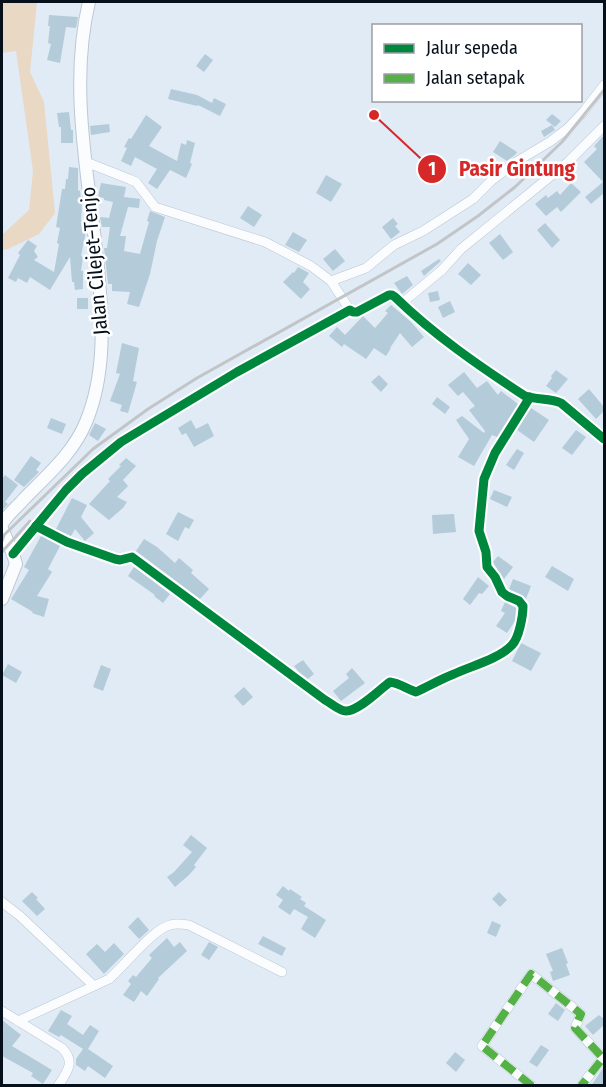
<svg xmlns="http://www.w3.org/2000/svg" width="606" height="1087" font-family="'Fira Sans Condensed',sans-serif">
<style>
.green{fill:#e9d8c3}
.building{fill:#b4cbd9}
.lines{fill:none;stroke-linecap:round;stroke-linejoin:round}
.minor-casing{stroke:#bdc7d3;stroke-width:10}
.secondary-casing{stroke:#bdc7d3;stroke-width:14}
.minor{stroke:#fafcfe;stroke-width:9}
.secondary{stroke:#fafcfe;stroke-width:12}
.rail{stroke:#c2c5c8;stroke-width:3}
.quiet{stroke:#54b145;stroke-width:8;stroke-dasharray:15 8;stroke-linecap:butt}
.cycleway-casing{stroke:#fff;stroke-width:13}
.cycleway{stroke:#00873e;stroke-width:9}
.labels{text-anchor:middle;stroke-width:5;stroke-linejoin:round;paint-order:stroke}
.street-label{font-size:20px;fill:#06101b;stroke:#fff}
.leader{fill:none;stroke:#d62828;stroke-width:2}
.callout-dot{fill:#d62828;stroke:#fff;stroke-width:2}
.mark-label{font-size:18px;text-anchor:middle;font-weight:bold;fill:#fff}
.callout-label{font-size:21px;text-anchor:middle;font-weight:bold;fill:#d62828;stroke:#fff;stroke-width:5;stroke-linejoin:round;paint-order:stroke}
</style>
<rect width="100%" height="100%" fill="#e1ebf6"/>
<polygon class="green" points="2,2 37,2 30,72 44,102 55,213 39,234 8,249 2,250 2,235 29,210 33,171 16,51 2,53"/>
<g class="building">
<polygon points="49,15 78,17 76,28 66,27 60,63 47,60 51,44 48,43 50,26 48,26"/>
<polygon points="205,54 213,60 204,72 196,66"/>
<polygon points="171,89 197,95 212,103 214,98 226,104 220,116 198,105 197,106 168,99"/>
<polygon points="69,112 71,130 73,130 73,143 61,143 61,127 59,127 57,113"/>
<polygon points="552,114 561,121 555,127 546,120"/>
<polygon points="146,115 162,127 149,146 177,161 181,143 186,145 187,140 195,143 190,163 192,164 186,178 170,170 157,189 148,183 157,169 135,157 131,166 121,161 127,148 124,147 129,138 131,139"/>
<polygon points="109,124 110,132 91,135 90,126"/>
<polygon points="552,125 555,130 544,137 541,131"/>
<polygon points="604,135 604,193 591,204 585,197 603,182 584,162 597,149 594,146"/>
<polygon points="500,141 517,152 516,154 507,161 493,152"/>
<polygon points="69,167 78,168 78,190 80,191 82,206 81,220 84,220 86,231 81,256 83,257 81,271 83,271 83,289 75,290 74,282 72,282 70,257 50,290 30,277 27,283 18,278 16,282 8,278 20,255 18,253 28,240 37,246 34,251 38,257 34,260 54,272 59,244 57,243 60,228 56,227 62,189 65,189 66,179 68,179"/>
<polygon points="326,175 342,184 331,202 316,193"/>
<polygon points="101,183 126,187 124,197 140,199 139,208 128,207 120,236 126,236 124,251 140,254 149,222 147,221 150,211 165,217 157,241 150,274 139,307 127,304 130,292 112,291 112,284 108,284 104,248 107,248 110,227 102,227 100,217 109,218 113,202 104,200 104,198 98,197"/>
<polygon points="571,183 581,192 561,212 557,207 546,216 535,204 546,195 548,198 557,191 560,195"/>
<polygon points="248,206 262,215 254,227 240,218"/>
<polygon points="393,218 398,224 395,226 400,232 391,239 382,227"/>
<polygon points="545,223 560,240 552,248 537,230"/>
<polygon points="293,232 307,240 299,252 285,245"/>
<polygon points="500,234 513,252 503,260 489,243"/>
<polygon points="335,249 345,261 333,271 323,259"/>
<polygon points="439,259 441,261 424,276 421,271"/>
<polygon points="468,263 481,275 471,285 458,274"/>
<polygon points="298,267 309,273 303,282 310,289 301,299 283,282 293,272 294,273"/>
<polygon points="407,276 413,285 402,294 394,283"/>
<polygon points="438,291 440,300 430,302 428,293"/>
<rect x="77" y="298" width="11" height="11"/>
<polygon points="450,301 455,312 443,318 438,307"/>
<polygon points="391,305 411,322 424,337 412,347 400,333 390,348 391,348 386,356 374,348 366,359 344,344 342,347 329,336 337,327 345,335 363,316 375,328 388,313 385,311"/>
<polygon points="122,343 139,348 133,381 137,382 128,413 120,411 122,405 110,401 120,374 116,373"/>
<polygon points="556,370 568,379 556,393 546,386 552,378 551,376"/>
<polygon points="464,372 477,388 487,381 498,395 501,391 518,404 497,437 492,435 474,466 458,457 469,439 456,420 462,416 484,433 485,431 469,410 475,406 463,392 458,396 448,385"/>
<polygon points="379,375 388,384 381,392 371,382"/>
<polygon points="589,389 604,407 604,411 596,419 578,399"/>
<polygon points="437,397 450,407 445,414 432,404"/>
<polygon points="531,408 549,420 534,442 517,430"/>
<polygon points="51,418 66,424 62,434 47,428"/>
<polygon points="191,420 196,429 208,423 214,436 194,447 186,433 182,435 178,428"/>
<polygon points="95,423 106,429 98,441 89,435"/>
<polygon points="576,430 586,437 572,455 562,448"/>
<polygon points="517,449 524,453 514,470 506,465"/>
<polygon points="31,456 41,463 36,470 39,472 24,487 14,480"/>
<polygon points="126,458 136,466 123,480 128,486 117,497 127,502 123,508 109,520 89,504 110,481 108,479 121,466 119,465"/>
<polygon points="5,475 18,485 5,502 8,504 2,511 2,479"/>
<polygon points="494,490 512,497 507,507 490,499"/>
<polygon points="72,498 87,505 81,517 94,533 85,541 75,529 71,536 56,529"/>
<polygon points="178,512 194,520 189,529 185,527 178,541 166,534"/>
<polygon points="454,514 456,532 433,534 432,515"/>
<polygon points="41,536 60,546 48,569 52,572 37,596 49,599 44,617 32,613 33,612 11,599 29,570 24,567"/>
<polygon points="144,539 157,547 175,563 179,558 193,570 191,573 209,589 200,599 136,551"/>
<polygon points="498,556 513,567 504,579 494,564 493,562"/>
<polygon points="552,566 574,579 568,591 545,577"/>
<polygon points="134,567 170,594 163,603 154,596 155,595 128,576"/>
<polygon points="478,577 489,586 482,594 479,593 470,605 463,599"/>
<polygon points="513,579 531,586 526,599 522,595 509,589"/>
<polygon points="505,602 516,608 515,621 507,633 496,626 505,613 501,611"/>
<polygon points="521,643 541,653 531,671 512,661"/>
<polygon points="303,660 314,674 308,679 299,672 294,666"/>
<polygon points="8,664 22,672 16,683 2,675"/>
<polygon points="101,665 111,669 103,691 93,687"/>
<polygon points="352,668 365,683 341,701 333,691 349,678 346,674"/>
<polygon points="244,687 253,697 243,706 234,696"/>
<polygon points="191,835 207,848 194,865 196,867 189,875 175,887 167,877 174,872 192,852 183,845"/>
<polygon points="283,886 289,891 290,889 302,897 300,899 306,903 304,906 326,920 315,938 301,929 308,917 294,909 290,915 278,907 283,900 276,895"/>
<polygon points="32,892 38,898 36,899 45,909 37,916 22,901"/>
<polygon points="499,892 507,900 500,907 492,899"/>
<polygon points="138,917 149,930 139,939 128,927"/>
<polygon points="492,921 501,925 496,937 487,933"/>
<polygon points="263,936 286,948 282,956 258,944"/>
<polygon points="167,938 174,947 180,942 187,951 158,978 159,979 147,996 141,991 134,1002 123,995 131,984 128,981 133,975 136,977 152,958 149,955"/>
<polygon points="209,942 218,947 209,960 201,955"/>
<polygon points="114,943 124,954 104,974 86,954 97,944 105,952"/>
<polygon points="562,948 568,963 566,964 570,975 553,981 550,972 553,971 546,954"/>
<polygon points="556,1003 565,1010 558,1021 548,1014"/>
<polygon points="61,1010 72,1016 67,1024 83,1035 90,1025 99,1031 88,1049 113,1066 105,1078 88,1066 85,1071 76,1065 76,1059 83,1049 61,1035 59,1037 48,1031"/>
<polygon points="599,1015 604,1019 604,1025 593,1035 585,1026"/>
<polygon points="2,1020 21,1035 12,1046 52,1070 43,1084 31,1076 33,1073 2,1056"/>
<polygon points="541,1045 549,1050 537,1067 529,1062"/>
<polygon points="455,1052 465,1060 456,1072 446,1063"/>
<polygon points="604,1067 604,1086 591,1086 601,1071"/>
</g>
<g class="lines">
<defs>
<g id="minor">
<polyline points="86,162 129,179 136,182 155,207 265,242 311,266 331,281 350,310"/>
<polyline points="331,281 366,268 394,245 423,231 473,199 491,181 516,162 551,141 568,128 584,111 604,85"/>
<polyline points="402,303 442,270 461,249 568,162 604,126"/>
<path d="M36,526L67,542L115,559L120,560L132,557L325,700C331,703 339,711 346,711C359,711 380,689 390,682C399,683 407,689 416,692C429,686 441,679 454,674C471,666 499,659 512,645C519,638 523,616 523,606L519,601L507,596L502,592L495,577L487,567L486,552L479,531L484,479L495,453L530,397"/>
<path d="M13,554L66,490L82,474L121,442L237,372L350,310L353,312H357L389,295H392L395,297C434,335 479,366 525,396C537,400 550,398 561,403L604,439"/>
<polyline points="2,902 20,916 94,986"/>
<path d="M2,1011L62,1048C76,1062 67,1072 58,1086"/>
<path d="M18,1021L109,979C124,966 153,929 170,925C176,923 182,924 189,925L282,972"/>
<polyline points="532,1086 482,1046 531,974 581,1014 575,1028 603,1058 581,1086"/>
</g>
<g id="secondary">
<path d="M2,524C7,515 16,508 23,500C46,476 73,454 86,422C106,374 103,320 98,269C90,181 68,90 89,2"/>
<polyline points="2,529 13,554 16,564 2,599"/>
</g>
</defs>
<use href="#minor" class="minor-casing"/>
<use href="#secondary" class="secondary-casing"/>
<use href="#minor" class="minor"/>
<use href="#secondary" class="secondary"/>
<g class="rail">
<polyline points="2,541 4,535 93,449 148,409 197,378 437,244 478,216 515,187 562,142 604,90"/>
<polyline points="2,552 30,521"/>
</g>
<polyline class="quiet" points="532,1086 482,1046 531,974 581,1014 575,1028 603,1058 581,1086"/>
<defs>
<g id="cycleway">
<path d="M36,526L67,542L115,559L120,560L132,557L325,700C331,703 339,711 346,711C359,711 380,689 390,682C399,683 407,689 416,692C429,686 441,679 454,674C471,666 499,659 512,645C519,638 523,616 523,606L519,601L507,596L502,592L495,577L487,567L486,552L479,531L484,479L495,453L530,397"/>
<path d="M13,554L66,490L82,474L121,442L237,372L350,310L353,312H357L389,295H392L395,297C434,335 479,366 525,396C537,400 550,398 561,403L604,439"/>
</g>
</defs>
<use href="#cycleway" class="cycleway-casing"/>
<use href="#cycleway" class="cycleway"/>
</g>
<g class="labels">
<g class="street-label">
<text transform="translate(94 261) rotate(-95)" y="7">Jalan Cilejet–Tenjo</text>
</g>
</g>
<path class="leader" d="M374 115L432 169"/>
<g class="callout-dot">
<circle cx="374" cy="115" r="6"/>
<circle cx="432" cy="169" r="15"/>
</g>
<g class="mark-label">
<text x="432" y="175">1</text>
</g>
<g class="callout-label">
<text x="517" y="176">Pasir Gintung</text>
</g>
<rect width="606" height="1087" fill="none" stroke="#06101b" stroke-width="6"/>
<rect x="372" y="24" width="210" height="78" fill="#ffffff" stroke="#9b9fa4" stroke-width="1.5"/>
<rect x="384" y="44" width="30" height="9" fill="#00873e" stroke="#9b9fa4" stroke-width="1.5"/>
<text x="426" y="54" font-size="18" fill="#06101b">Jalur sepeda</text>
<rect x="384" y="74" width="30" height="9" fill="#54b145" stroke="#9b9fa4" stroke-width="1.5"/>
<text x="426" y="84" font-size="18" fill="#06101b">Jalan setapak</text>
</svg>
